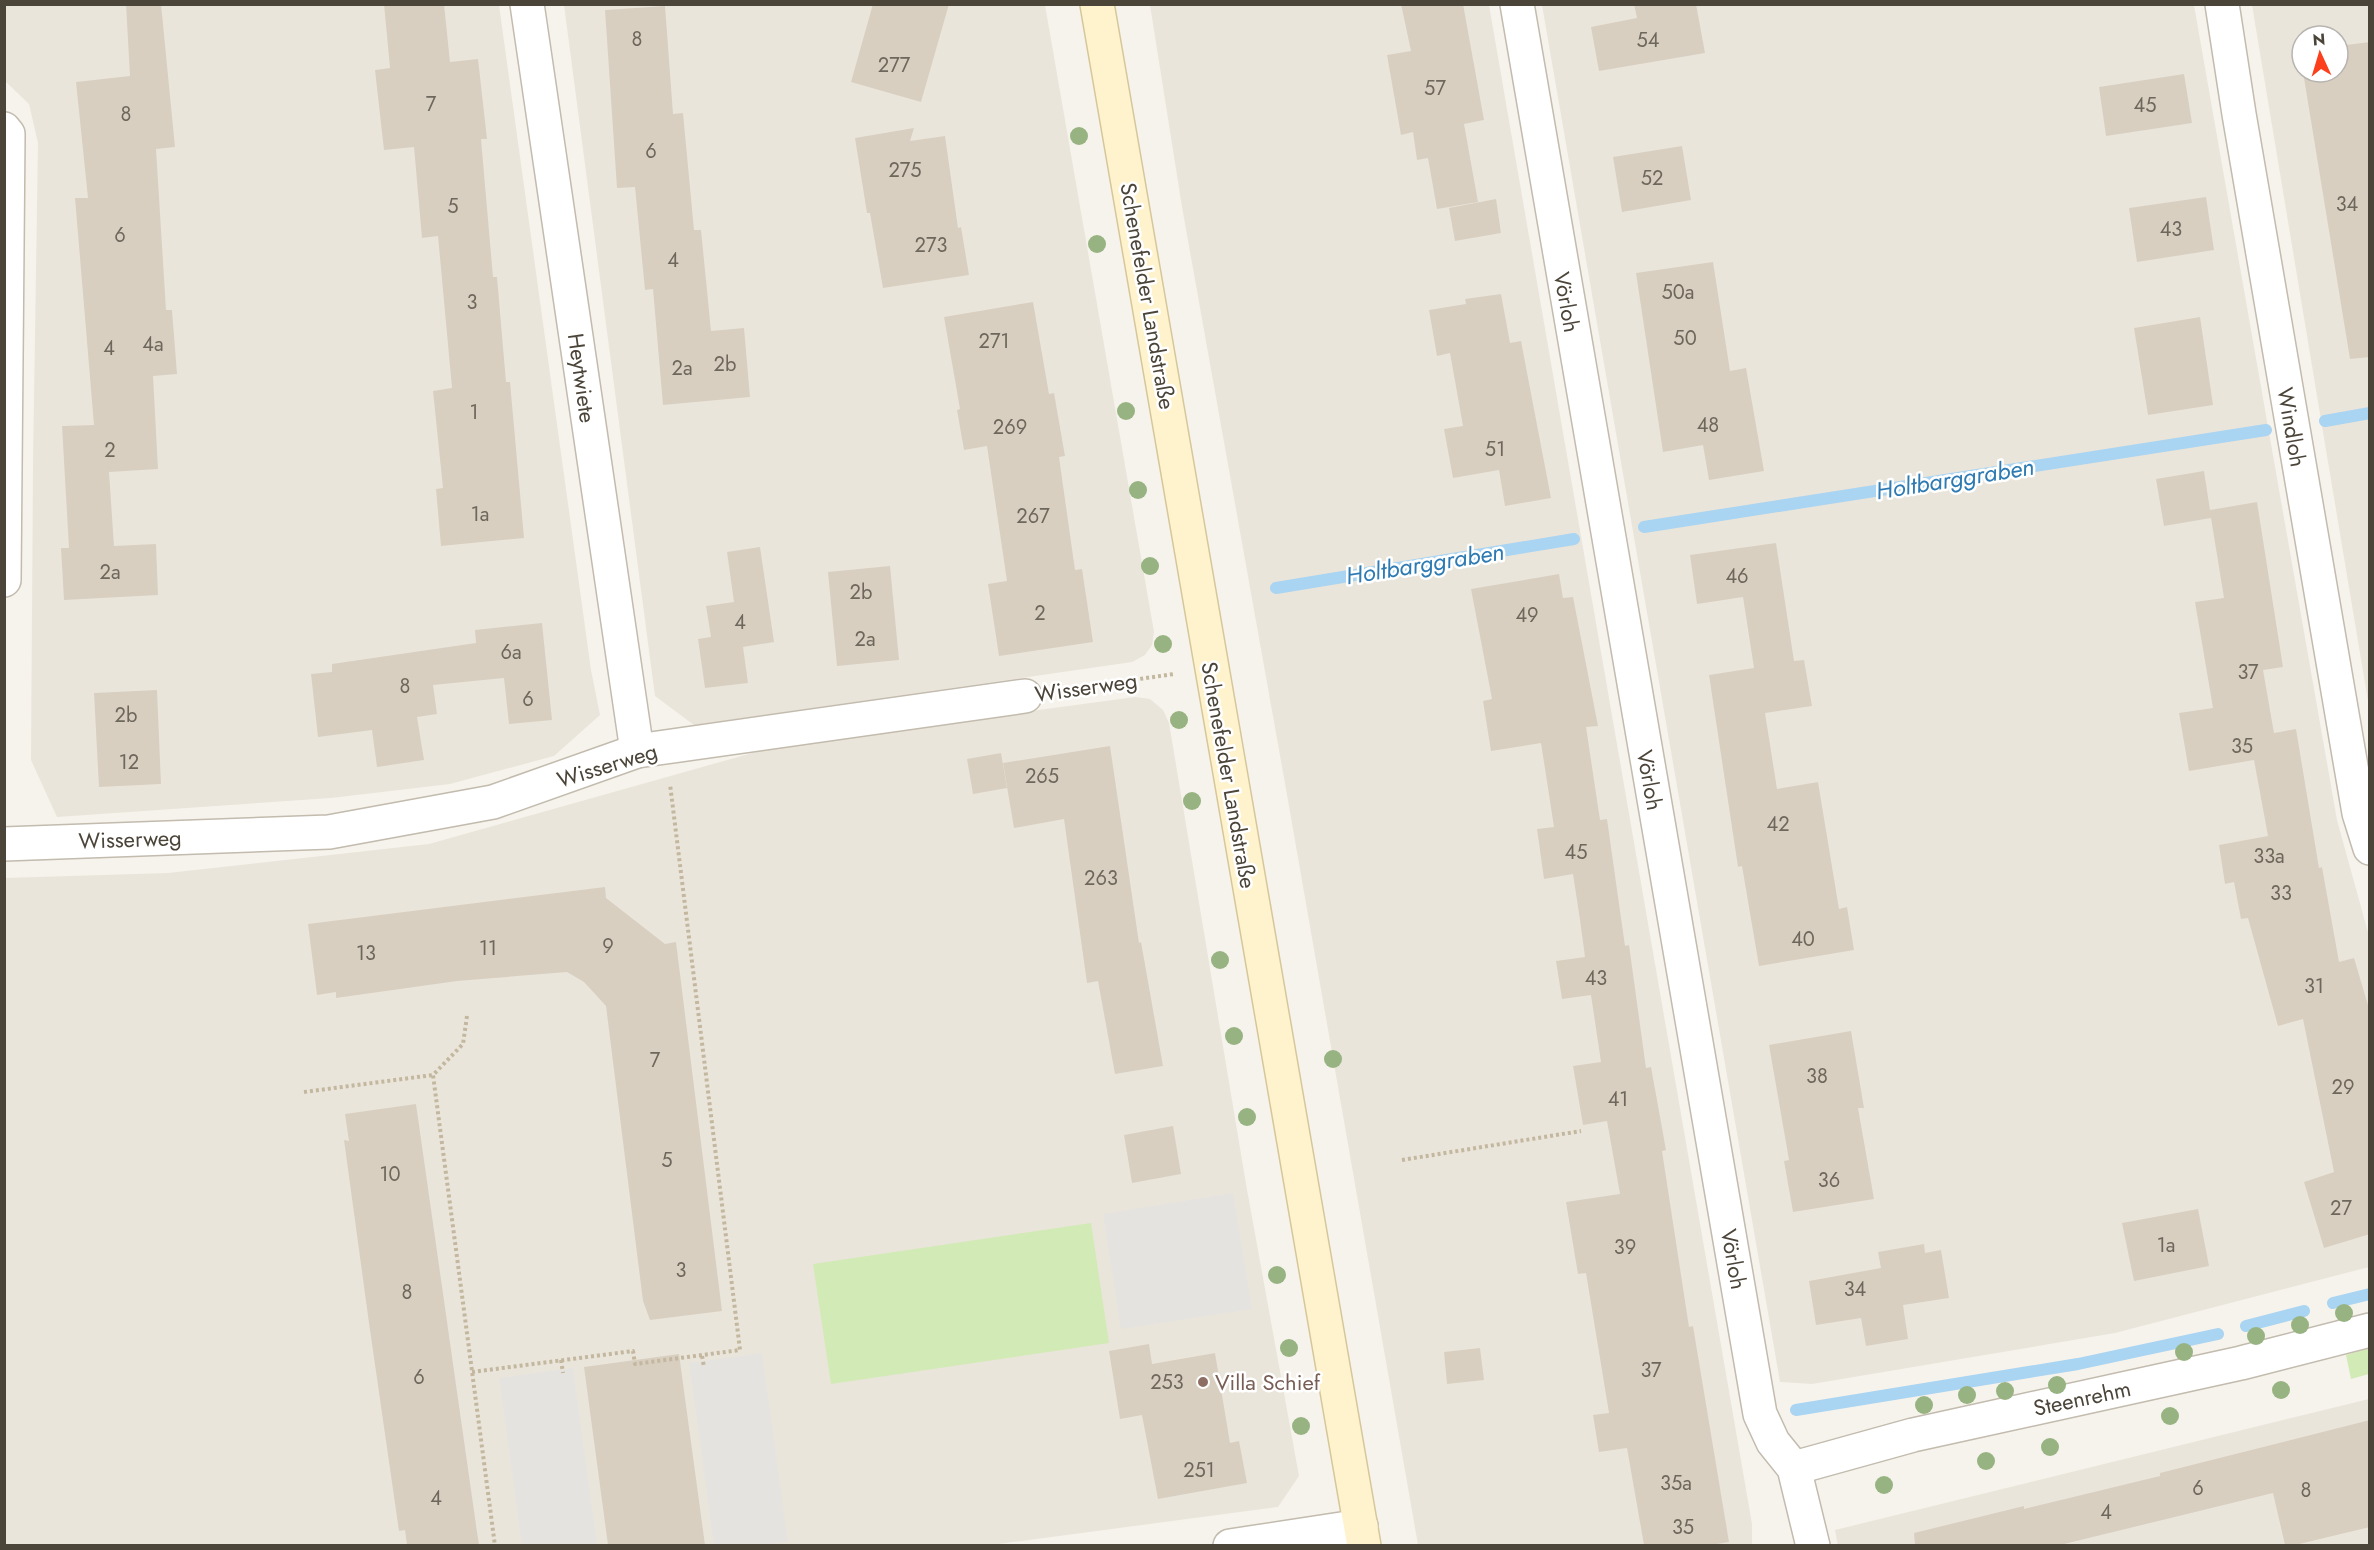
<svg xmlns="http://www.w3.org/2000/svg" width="2374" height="1550" font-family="Jost,sans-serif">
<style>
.residential{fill:#eae5da;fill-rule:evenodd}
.green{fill:#d2eab5}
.parking{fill:#e5e3e0}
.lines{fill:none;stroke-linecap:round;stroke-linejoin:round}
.stream{stroke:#a9d4f2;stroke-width:12}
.building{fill:#d8cfc1}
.street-casing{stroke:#c2bbae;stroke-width:36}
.secondary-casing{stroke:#d6c79b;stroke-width:36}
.path{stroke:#c4b79f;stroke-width:4;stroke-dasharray:3 3;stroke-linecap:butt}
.street{stroke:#fff;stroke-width:33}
.secondary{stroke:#fff3cd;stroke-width:33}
.tree{fill:#97b381}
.education-dot{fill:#8d6e63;stroke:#fff;stroke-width:2}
.labels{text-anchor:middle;stroke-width:5;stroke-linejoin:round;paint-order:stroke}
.number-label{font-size:20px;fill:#6e675b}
.street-label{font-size:22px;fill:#4b4439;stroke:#fff}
.education-label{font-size:22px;fill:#785e54;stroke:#fff;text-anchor:start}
.water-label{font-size:24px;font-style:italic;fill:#2e7ab2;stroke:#fff}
</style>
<rect width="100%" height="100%" fill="#f6f3ec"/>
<g class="residential">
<polygon points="4,5 499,5 591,670 600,715 554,756 450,784 331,798 57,817 31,760 33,464 38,143 29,104 5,81"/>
<polygon points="564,5 1045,5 1154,632 1152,645 1145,655 1132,662 694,725 655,696"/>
<polygon points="1150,5 1489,5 1752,1524 1752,1545 1418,1545 1286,789 1182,207"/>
<polygon points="1542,5 2194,5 2337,820 2369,936 2369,1267 2115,1333 1812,1384 1780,1382"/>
<path d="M2252,5H2369V707L2326,450ZM2302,36H2338V72H2302Z"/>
<polygon points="1135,697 1150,699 1163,710 1169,723 1246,1184 1299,1476 1278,1507 983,1546 5,1545 4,878 168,873 429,844 784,744"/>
<polygon points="2369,1399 2369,1545 1838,1546 1835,1530"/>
</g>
<g class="green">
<polygon points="1091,1223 1109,1343 831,1384 813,1264"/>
<polygon points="2369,1348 2369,1374 2351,1379 2346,1355"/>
</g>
<g class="parking">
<polygon points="1233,1193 1252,1309 1121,1329 1103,1214"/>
<polygon points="762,1353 788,1542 757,1546 714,1545 689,1363"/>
<polygon points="573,1368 597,1545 522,1545 499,1378"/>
</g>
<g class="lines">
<g class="stream">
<polyline points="2325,421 2370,413"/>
<polyline points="1644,527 2266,430"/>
<polyline points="1276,588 1574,539"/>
<polyline points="2333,1303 2370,1294"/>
<polyline points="2246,1326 2304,1311"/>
<polyline points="1796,1410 2078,1364 2218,1334"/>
</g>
</g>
<g class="building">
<polygon points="126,4 161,4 175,147 156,149 166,310 172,310 177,374 153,376 158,469 109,472 114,546 156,544 158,595 64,600 61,548 69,548 62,426 94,425 75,198 88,198 76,82 130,76"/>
<polygon points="384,4 444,4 450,62 478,59 487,139 481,139 493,277 497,277 506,382 510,382 524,538 441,546 436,489 443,488 433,391 452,388 438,236 422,238 414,147 384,150 375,70 390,68"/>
<polygon points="873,4 949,4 921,102 851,82"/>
<polygon points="1401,4 1463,4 1484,120 1464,124 1478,202 1437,209 1428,158 1417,160 1413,132 1401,135 1387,55 1411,51"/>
<polygon points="1634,4 1696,4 1705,53 1599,71 1591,27 1637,18"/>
<polygon points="665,6 673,114 683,113 694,230 701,230 711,331 744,328 750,397 663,405 653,289 645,290 635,187 617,188 605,10"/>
<polygon points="2370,42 2370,357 2350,359 2303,72 2338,72 2338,46"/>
<polygon points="2184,74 2192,123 2106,136 2099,87"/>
<polygon points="914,128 910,141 945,136 958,228 961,227 969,275 883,288 870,213 867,213 855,138"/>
<polygon points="1682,146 1691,200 1622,212 1613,157"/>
<polygon points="2206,197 2214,250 2137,262 2129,208"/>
<polygon points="1496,199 1501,233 1455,241 1449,208"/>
<polygon points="1713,262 1730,371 1746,368 1764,471 1709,480 1703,445 1663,452 1636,273"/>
<polygon points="1501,294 1510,343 1521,341 1551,498 1505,506 1499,470 1453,478 1444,429 1463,426 1450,353 1437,356 1429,310 1466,304 1465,299"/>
<polygon points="1033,302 1049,394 1054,393 1065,456 1059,457 1075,570 1082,569 1093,642 999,656 988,584 1007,581 987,446 964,450 957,410 960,409 944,317"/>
<polygon points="2200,317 2213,405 2148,415 2134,328"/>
<polygon points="2204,471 2210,510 2257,502 2283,667 2263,670 2274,733 2296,729 2319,868 2322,867 2339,962 2354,958 2370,1012 2370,1234 2324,1248 2304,1182 2334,1172 2303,1019 2278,1026 2248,918 2241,919 2234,882 2225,884 2219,845 2268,836 2254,760 2189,771 2179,713 2213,708 2195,602 2224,598 2211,518 2164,526 2156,479"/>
<polygon points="1776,543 1794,661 1804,660 1812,706 1765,713 1777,789 1818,782 1839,909 1847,907 1854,950 1759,966 1742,866 1738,867 1709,675 1754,668 1743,597 1697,604 1690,555"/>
<polygon points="760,547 774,642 743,647 748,683 705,688 698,639 711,637 706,606 734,602 727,552"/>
<polygon points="890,566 899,660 837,666 828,572"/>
<polygon points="1559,574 1563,598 1573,597 1598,726 1586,727 1600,820 1607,819 1625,946 1629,945 1646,1068 1651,1067 1666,1150 1662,1151 1689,1327 1693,1326 1729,1542 1711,1545 1644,1545 1627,1448 1599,1452 1593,1415 1609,1413 1586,1273 1578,1274 1566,1202 1620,1194 1607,1121 1583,1125 1573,1066 1601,1062 1591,995 1562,999 1556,961 1585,957 1580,920 1573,874 1544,879 1537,829 1554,827 1541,743 1491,751 1483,701 1492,699 1471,589"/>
<polygon points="542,623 552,720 509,724 504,678 433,685 437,714 417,717 424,760 377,767 372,730 318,737 311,674 332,672 332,664 476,643 475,630"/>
<polygon points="157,690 161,784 99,787 94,693"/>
<polygon points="1110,746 1139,943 1141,942 1163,1066 1115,1074 1098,981 1087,983 1064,819 1014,828 1003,763"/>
<polygon points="1001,753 1007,788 973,794 967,759"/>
<polygon points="605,887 606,898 665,944 676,942 722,1311 650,1320 643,1301 606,1006 584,982 567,972 457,981 336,998 336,992 317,995 308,924"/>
<polygon points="1851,1031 1864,1108 1858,1108 1874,1199 1793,1212 1784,1161 1789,1160 1769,1045"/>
<polygon points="416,1104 476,1525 479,1545 407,1545 405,1530 399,1531 369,1323 344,1140 349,1141 345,1114"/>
<polygon points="1173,1126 1181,1174 1132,1183 1124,1135"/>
<polygon points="2198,1209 2209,1266 2134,1281 2122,1223"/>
<polygon points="1924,1244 1925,1253 1941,1250 1949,1298 1903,1305 1908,1339 1866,1346 1861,1318 1816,1325 1809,1281 1881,1268 1878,1252"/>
<polygon points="1149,1344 1152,1364 1215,1353 1230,1443 1239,1441 1247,1483 1158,1499 1142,1415 1120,1419 1109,1351"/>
<polygon points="1480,1348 1484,1380 1447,1384 1444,1352"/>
<polygon points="679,1354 705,1545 608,1545 584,1367"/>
<polygon points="2370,1420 2370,1527 2295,1545 2285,1545 2273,1493 2060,1545 1915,1545 1914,1533 2024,1506 2024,1509 2160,1476 2160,1473"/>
</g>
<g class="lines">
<defs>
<g id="street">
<polyline points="527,4 637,751"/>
<polyline points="1517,4 1760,1414 1773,1442 1794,1468 1813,1546"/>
<polyline points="2222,4 2239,114 2359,813 2370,848"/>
<polyline points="4,129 8,134 4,580"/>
<polyline points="4,844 329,832 493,802 637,751 1025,696"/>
<polyline points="1794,1468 1913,1435 2241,1363 2370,1330"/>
<polyline points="1230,1546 1361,1526"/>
</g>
<polyline id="secondary" points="1097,4 1364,1546"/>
</defs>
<use href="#street" class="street-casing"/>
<use href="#secondary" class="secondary-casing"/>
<g class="path">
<polyline points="1063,690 1174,674"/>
<polyline points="467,1016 463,1044 433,1075 495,1546"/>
<polyline points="304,1092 433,1075"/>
<polyline points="1402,1160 1581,1131"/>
<polyline points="702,1356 704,1367"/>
<polyline points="561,1360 563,1373"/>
<polyline points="472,1372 633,1351 635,1364 740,1350 670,784"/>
</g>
<use href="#street" class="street"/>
<use href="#secondary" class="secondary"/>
</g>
<g class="tree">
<circle cx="1079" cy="136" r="9"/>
<circle cx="1097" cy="244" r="9"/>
<circle cx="1126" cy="411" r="9"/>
<circle cx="1138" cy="490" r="9"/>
<circle cx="1150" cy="566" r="9"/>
<circle cx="1163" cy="644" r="9"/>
<circle cx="1179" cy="720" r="9"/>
<circle cx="1192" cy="801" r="9"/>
<circle cx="1220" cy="960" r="9"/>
<circle cx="1234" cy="1036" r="9"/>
<circle cx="1333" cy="1059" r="9"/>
<circle cx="1247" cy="1117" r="9"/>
<circle cx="1277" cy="1275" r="9"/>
<circle cx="2344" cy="1313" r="9"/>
<circle cx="2300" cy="1325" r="9"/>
<circle cx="2256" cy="1336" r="9"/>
<circle cx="1289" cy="1348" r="9"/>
<circle cx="2184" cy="1352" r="9"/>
<circle cx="2057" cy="1385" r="9"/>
<circle cx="2281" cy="1390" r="9"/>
<circle cx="2005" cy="1391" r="9"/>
<circle cx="1967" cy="1395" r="9"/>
<circle cx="1924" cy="1405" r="9"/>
<circle cx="2170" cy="1416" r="9"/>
<circle cx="1301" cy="1426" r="9"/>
<circle cx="2050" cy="1447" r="9"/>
<circle cx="1986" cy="1461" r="9"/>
<circle cx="1884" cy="1485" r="9"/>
</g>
<circle class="education-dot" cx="1203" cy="1382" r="6"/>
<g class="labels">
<g class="number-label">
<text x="637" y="46">8</text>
<text x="1648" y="47">54</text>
<text x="894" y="72">277</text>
<text x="1435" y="95">57</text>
<text x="431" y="111">7</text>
<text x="2145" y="112">45</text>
<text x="126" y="121">8</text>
<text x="651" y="158">6</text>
<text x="905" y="177">275</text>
<text x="1652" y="185">52</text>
<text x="2347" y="211">34</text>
<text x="453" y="213">5</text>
<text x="2171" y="236">43</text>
<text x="120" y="242">6</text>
<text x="931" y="252">273</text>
<text x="673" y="267">4</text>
<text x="1678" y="299">50a</text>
<text x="472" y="309">3</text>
<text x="1685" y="345">50</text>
<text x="994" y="348">271</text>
<text x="153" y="351">4a</text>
<text x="109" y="355">4</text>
<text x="725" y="371">2b</text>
<text x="682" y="375">2a</text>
<text x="474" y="419">1</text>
<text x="1708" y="432">48</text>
<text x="1010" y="434">269</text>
<text x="1495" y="456">51</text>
<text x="110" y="457">2</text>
<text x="480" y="521">1a</text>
<text x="1033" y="523">267</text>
<text x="110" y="579">2a</text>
<text x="1737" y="583">46</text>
<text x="861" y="599">2b</text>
<text x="1040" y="620">2</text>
<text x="1527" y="622">49</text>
<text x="740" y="629">4</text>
<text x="865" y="646">2a</text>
<text x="511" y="659">6a</text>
<text x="2248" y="679">37</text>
<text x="405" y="693">8</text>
<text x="528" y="706">6</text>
<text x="126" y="722">2b</text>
<text x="2242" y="753">35</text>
<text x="129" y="769">12</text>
<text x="1042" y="783">265</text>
<text x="1778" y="831">42</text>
<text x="1576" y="859">45</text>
<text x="2269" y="863">33a</text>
<text x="1101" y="885">263</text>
<text x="2281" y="900">33</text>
<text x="1803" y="946">40</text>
<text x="608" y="953">9</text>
<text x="488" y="955">11</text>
<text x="366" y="960">13</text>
<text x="1596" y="985">43</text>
<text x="2314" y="993">31</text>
<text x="655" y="1067">7</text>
<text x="1817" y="1083">38</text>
<text x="2343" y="1094">29</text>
<text x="1618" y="1106">41</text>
<text x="667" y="1167">5</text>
<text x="390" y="1181">10</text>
<text x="1829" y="1187">36</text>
<text x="2341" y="1215">27</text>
<text x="2166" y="1252">1a</text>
<text x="1625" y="1254">39</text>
<text x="681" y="1277">3</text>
<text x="1855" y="1296">34</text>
<text x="407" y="1299">8</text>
<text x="1651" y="1377">37</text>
<text x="419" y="1384">6</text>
<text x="1167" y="1389">253</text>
<text x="1199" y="1477">251</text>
<text x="1676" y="1490">35a</text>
<text x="2198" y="1495">6</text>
<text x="2306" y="1497">8</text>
<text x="436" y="1505">4</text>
<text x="2106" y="1519">4</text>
<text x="1683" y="1534">35</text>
</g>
<g class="street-label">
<text transform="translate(1148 296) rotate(80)" y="8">Schenefelder Landstraße</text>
<text transform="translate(1567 302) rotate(80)" y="8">Vörloh</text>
<text transform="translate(582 378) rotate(82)" y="8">Heytwiete</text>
<text transform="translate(2292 427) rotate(80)" y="8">Windloh</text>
<text transform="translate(1086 687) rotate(-8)" y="8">Wisserweg</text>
<text transform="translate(607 765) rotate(-17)" y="8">Wisserweg</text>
<text transform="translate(1229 775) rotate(80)" y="8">Schenefelder Landstraße</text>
<text transform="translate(1650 780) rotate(80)" y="8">Vörloh</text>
<text transform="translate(130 839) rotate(-2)" y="8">Wisserweg</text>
<text transform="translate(1734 1259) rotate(80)" y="8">Vörloh</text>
<text transform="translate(2082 1398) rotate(-12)" y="8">Steenrehm</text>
</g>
<g class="education-label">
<text x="1215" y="1390">Villa Schief</text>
</g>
<g class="water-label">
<text transform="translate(1955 479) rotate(-9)" y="8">Holtbarggraben</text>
<text transform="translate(1425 564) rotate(-9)" y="8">Holtbarggraben</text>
</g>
</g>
<rect width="2374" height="1550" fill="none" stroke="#4b4439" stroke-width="12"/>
<g transform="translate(2320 54) rotate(356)"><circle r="28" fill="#ffffff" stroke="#b7b4b0" stroke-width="1.5"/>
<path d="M0-4.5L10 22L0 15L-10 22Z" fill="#fc3f1d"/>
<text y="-9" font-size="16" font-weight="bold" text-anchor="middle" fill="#4b4439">N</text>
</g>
</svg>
